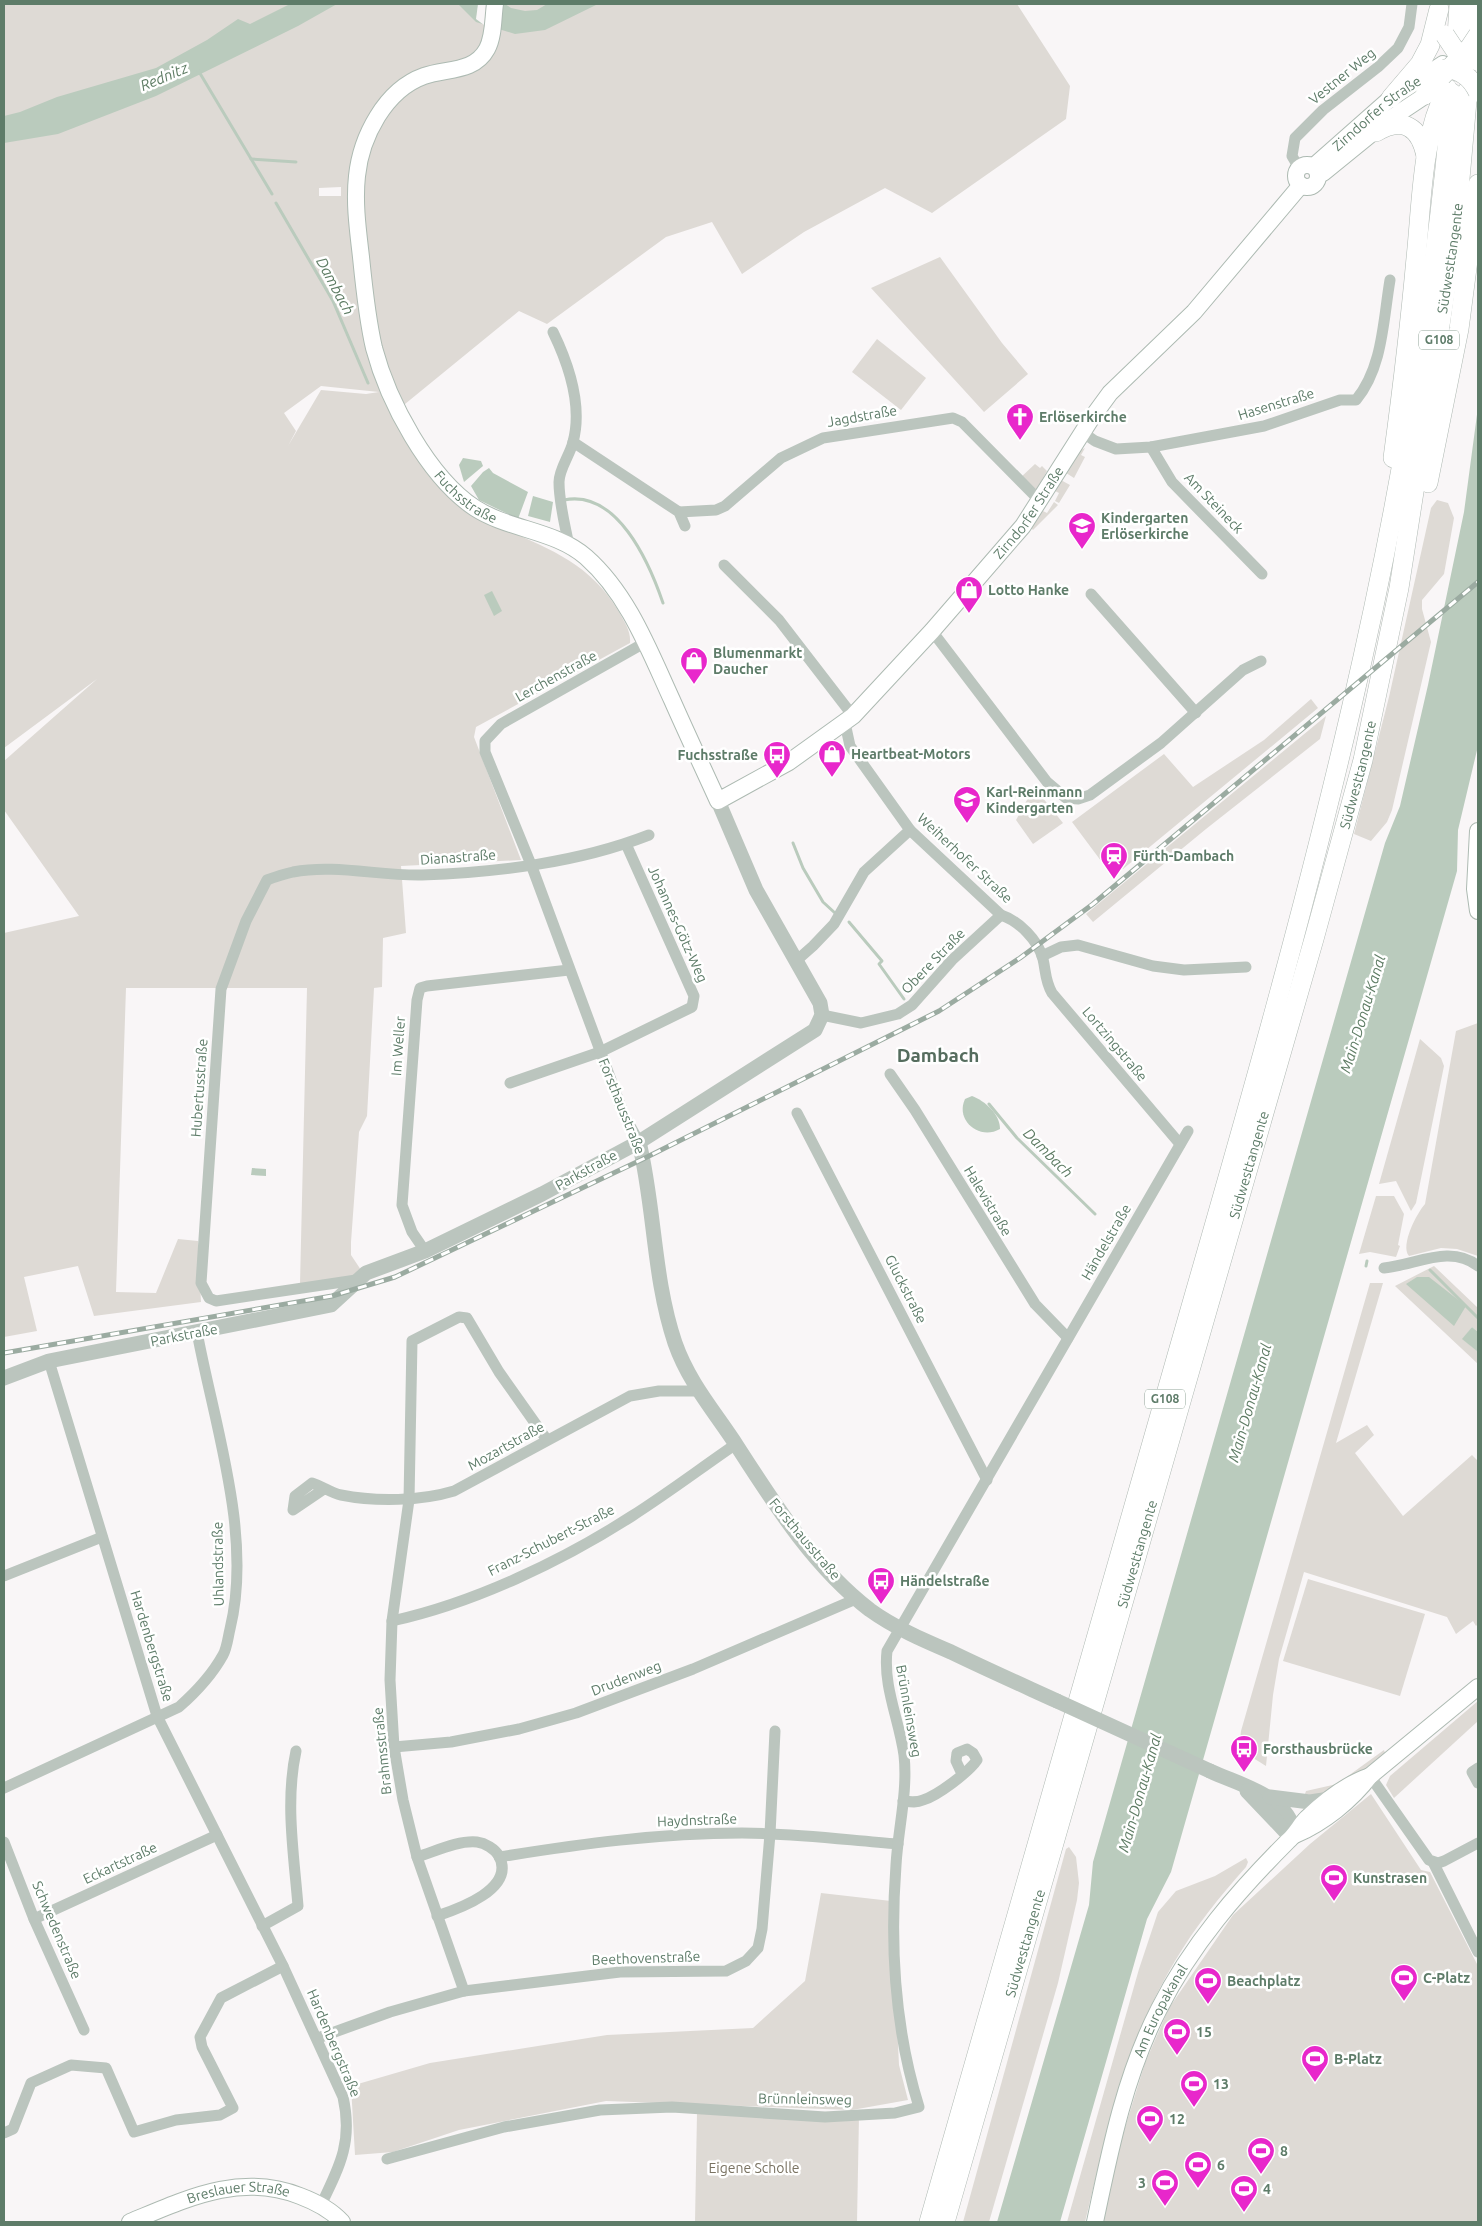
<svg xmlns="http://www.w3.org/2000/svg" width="1482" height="2226" font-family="Ubuntu,sans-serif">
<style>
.green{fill:#dedad5;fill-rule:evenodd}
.water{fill:#bacbbd}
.pier{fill:#f9f6f7}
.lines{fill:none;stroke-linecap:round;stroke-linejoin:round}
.stream{stroke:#bacbbd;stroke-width:3}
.secondary-casing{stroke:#adbab2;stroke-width:18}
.trunk-casing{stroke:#afb9b3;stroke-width:20}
.minor{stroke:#bbc5be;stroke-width:11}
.tertiary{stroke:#bbc5be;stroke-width:15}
.secondary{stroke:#fff;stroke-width:16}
.trunk{stroke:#fff;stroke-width:19}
.rail-casing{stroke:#9baba1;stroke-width:5}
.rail{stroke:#fff;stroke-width:3;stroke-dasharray:9;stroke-linecap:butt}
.trunk-bridge-casing{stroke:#afb9b3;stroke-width:20;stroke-linecap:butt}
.tertiary-bridge{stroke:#bbc5be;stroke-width:15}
.trunk-bridge{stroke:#fff;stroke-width:19}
.labels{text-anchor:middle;stroke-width:5;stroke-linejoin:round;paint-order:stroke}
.shield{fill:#fff;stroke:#8ea396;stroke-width:1}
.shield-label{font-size:12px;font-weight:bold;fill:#5e7c69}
.street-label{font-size:14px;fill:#5e7c69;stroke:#fff}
.poi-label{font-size:14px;font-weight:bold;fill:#5e7c69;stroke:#fff;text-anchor:start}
.park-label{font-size:14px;fill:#7a7362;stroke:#fff}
.water-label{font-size:15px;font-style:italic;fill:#5e7c64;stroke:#fff}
.district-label{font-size:19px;font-weight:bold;fill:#556d5e;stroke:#fff}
</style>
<rect width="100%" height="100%" fill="#f9f6f7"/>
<g class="green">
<path d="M4,4H1017L1070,86L1066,119L932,213L885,188L804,232L742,274L712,222L666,237L547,324L519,311L394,413C406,435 432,485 451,499C509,542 579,543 619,612C625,623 631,631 630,643L476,727L474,737L521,860L401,866L406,933L383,938L382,987L374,988L367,1116L359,1132L351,1242V1255L361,1270L349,1279L300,1284L307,988H126L116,1292L156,1293L178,1239L198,1241L201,1302L94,1316L78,1266L24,1277L37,1331L4,1337V933L79,916L4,810V761L97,679L4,748ZM341,187V196H319V188ZM321,386L379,392L366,394L321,390L288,446L296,431L284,413Z"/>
<polygon points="940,257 1002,343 1028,374 984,412 871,288"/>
<polygon points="877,339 926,378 901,410 852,372"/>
<polygon points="1085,448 1081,455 1085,457 1074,478 1063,471 1077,452"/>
<polygon points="1035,464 1040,468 1042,466 1047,471 1035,492 1020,478"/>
<polygon points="1059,479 1070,485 1059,503 1055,501 1059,493 1055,491"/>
<polygon points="1437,500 1448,503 1454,518 1444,574 1422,600 1422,609 1431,642 1392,810 1387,822 1371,841 1354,834 1389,697 1431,508"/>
<polygon points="1054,502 1058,505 1033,530 1031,528 1043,511 1047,513"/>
<polygon points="1311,699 1318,708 1123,869 1118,869 1113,864 1107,869 1072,822 1164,754 1193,787 1264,740"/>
<polygon points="1326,716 1320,739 1206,829 1093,922 1086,914"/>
<polygon points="1038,792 1063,823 1033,844 1016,820 1027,800"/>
<path d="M1478,1023V1256L1457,1249L1441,1248L1409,1256C1400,1245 1417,1213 1425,1204L1456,1031Z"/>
<polygon points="1420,1039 1441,1058 1444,1066 1416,1203 1411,1211 1396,1181 1379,1184"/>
<polygon points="1376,1196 1394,1196 1404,1214 1398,1245 1400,1246 1396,1257 1370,1252 1359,1254"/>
<polygon points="1434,1266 1478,1308 1478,1332 1472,1327 1463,1339 1478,1352 1478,1364 1395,1286"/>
<path d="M1370,1283H1383L1336,1443L1367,1425L1374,1435L1355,1453L1403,1516L1472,1455L1478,1461V1624L1476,1626L1473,1621L1456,1634L1447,1617L1304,1572L1279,1659L1273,1695L1266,1766C1249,1755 1238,1753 1241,1731Z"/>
<polygon points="1308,1579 1425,1614 1400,1696 1283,1661"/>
<polygon points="1478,1701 1478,1721 1394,1798 1386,1785 1390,1776"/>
<path d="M1384,1750L1385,1753C1366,1768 1331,1800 1305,1794L1306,1791L1337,1784Z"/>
<polygon points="1371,1794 1421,1870 1430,1872 1478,1966 1478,2222 1103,2222 1118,2150 1145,2063 1169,2008 1233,1915 1310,1844"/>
<polygon points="1069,1847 1076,1857 1079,1883 1077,1900 1058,1983 989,2222 963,2222 1066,1849"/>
<path d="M1246,1858L1248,1862L1246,1867C1220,1896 1195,1927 1175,1961C1128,2038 1106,2135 1085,2222H1067L1139,1969L1158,1912L1176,1891L1215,1876Z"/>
<polygon points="821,1893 891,1901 899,2065 908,2100 852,2110 606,2101 459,2130 393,2152 355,2155 351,2086 430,2063 607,2035 753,2028 805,1981"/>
<polygon points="697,2113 859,2116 857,2222 695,2222"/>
</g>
<g class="water">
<polygon points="290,4 337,4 298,26 156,96 58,134 4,143 4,116 20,112 57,97 156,68 207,40 238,19 250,24"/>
<polygon points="458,4 505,4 511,8 525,11 537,10 547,4 598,4 545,30 515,34 476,22"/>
<polygon points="1478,407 1478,746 1458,830 1457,871 1171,1872 1147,1919 1060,2222 997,2222 1089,1905 1093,1862 1385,843 1400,806 1428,685 1464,512"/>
<polygon points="463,458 481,461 483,466 464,482 459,465"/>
<polygon points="489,468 493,473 528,492 518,519 479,500 471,486 483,472"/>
<polygon points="533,496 553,502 550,522 528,516"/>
<polygon points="492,591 502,611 494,616 484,595"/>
<path d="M972,1096C985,1101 1000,1114 1000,1129C979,1141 955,1120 965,1099Z"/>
<polygon points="252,1168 266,1169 266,1176 251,1175"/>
<polygon points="1417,1277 1429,1277 1466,1306 1454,1326 1406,1284"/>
<polygon points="1472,1327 1478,1332 1478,1352 1462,1339"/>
</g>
<polygon class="pier" points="478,4 500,4 488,28 476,19"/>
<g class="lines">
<g class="stream">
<polyline points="198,70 272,194"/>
<polyline points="251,159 296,162"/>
<polyline points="276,203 333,301 368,383"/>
<path d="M564,500C617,489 649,562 663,603"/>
<polyline points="793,843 803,868 823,902 835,913"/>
<polyline points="849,922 882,961 879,964 904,999"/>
<polyline points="989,1104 1017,1138 1095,1214"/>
<polyline points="1366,1266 1367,1261"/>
<polyline points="1430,1270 1478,1318"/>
</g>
<defs>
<g id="secondary">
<path id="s1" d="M495,4C493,17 494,36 487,49C474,73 446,68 424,76C385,90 361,137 357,176C354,203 358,231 361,257C364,287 367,318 374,348C388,401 428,477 475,508C509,530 555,530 586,557C628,594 649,650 672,700C687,734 703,768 718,801L789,762L853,716L932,631L1023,526L1091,419L1110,393L1194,312L1301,185"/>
<circle cx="1307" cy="176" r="11"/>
<path id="s2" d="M1314,166L1391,98L1443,64"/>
<polyline points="1323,173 1387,121 1435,89"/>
<polyline points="1478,831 1475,889 1478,911"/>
<path d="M1295,1835C1323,1823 1351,1801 1370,1776L1478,1687"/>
<path id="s3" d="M130,2222C186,2199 240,2172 300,2196C316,2202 331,2210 342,2222"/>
<path id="s4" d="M1095,2222C1110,2150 1125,2075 1159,2009C1191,1945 1238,1891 1288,1841C1296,1834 1300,1825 1307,1818C1325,1801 1346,1784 1370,1776"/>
</g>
<g id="trunk">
<polyline points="1473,28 1475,4"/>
<polyline points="1457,37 1459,4"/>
<polyline points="1425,95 1442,76"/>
<polyline points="1391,98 1420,64 1430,45 1439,9"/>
<path d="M1376,132C1403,116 1420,127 1426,156"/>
<path d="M1393,458C1402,391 1410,325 1416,258C1422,202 1421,139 1447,88"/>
<polyline points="1428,483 1459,329 1478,184"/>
<path d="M929,2222C1016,1918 1103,1614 1190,1310C1305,911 1418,509 1452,93"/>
<path id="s5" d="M945,2222L1314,939L1363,760L1399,588L1456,223L1468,90"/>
</g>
</defs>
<use href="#secondary" class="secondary-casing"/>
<use href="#trunk" class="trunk-casing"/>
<g class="minor">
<polyline points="1299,168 1292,156 1295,138 1323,110 1378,67 1398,48 1409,27 1412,4"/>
<path d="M553,332C569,365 583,405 573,442C570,455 559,469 559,482C559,503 565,525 569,546"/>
<path d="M1082,432L1095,441L1116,449L1151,447L1264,426L1340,400H1356C1383,367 1383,321 1390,280"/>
<polyline points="573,442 679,512 685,526"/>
<polyline points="1151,447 1172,482 1262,574"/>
<polyline points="679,512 716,510 725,506 781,458 823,438 953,418 962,422 1040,501"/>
<polyline points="724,565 779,620 853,716"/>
<polyline points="1091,594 1196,713"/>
<polyline points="932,631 1047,782 1066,798 1078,799 1090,795 1161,743 1243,670 1261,661"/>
<path d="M845,723L850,746L910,830L1001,915C1019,921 1038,940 1043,959C1046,972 1045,981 1052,993L1180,1144"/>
<polyline points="1042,956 1061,947 1078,945 1153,966 1184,970 1246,967"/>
<polyline points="796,961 813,946 834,924 864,872 910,830"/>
<polyline points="822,1015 861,1023 898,1014 912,1005 952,960 1001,915"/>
<polyline points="890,1074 915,1110 1035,1304 1068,1338"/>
<polyline points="510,1083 600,1052 692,1007 694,996 626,844"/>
<polyline points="797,1113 987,1480"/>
<polyline points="639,1142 624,1115 532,867 485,752 485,741 501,724 646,642"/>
<polyline points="425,1251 412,1232 402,1205 417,1000 420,988 427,986 569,970"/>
<path d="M1384,1268C1416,1265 1450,1244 1478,1266"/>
<path d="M356,1280L216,1301L209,1298L201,1283L221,989L246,921L267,880C275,877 284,874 293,872C335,864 379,876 422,875C498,872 577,863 649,835"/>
<path d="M49,1361L157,1716L283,1966L343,2097C353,2141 340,2166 321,2205"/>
<path d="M324,1489L293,1510L295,1496L312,1483C322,1486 331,1493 341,1495C376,1502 421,1501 454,1491L630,1396L659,1391H697"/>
<polyline points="4,1576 102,1537"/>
<path d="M392,1621C474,1603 562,1561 632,1516C668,1493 701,1468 736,1444"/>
<polyline points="394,1747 451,1742 519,1729 576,1713 693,1669 856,1599"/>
<polyline points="1478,1768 1472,1772 1478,1783"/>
<polyline points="1370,1776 1429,1860 1438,1863 1444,1861 1478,1843"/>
<path d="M4,1788L179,1707C196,1692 212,1675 223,1655C227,1648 228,1637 230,1629C253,1536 214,1424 197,1332"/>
<path d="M903,1801C911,1802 916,1803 923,1800C937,1796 969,1772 977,1760L973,1753L967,1749L957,1753L956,1761L962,1774"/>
<polyline points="4,1842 34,1919 84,2030"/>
<path d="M417,1857C434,1852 458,1840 477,1842C485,1843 495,1849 499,1856C516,1889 458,1909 437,1916"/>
<path d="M499,1857C580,1844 660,1833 742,1833C794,1833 846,1840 898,1844"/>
<polyline points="1433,1862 1478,1952"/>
<polyline points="34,1919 217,1835"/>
<path d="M262,1926L298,1906C294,1855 285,1802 296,1751"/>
<polyline points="464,1991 417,1857 403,1800 394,1747 390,1680 392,1621 409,1500 412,1341 459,1317 467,1318 499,1372 547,1440"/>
<polyline points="318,2038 390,2012 464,1991 620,1972 726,1971 746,1961 758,1948 762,1929 770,1834 775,1731"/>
<polyline points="4,2133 13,2129 31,2083 71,2065 106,2068 134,2132 176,2120 220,2115 233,2108 202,2047 200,2037 221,1998 283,1966"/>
<path d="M387,2159L504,2127L600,2110L672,2107L825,2117L895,2113L919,2107C895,2030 890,1945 896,1865C898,1829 908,1792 904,1755C899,1719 883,1687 887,1651L1188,1131"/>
</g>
<g class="tertiary">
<path d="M639,1142C655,1208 653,1278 675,1343C689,1383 715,1412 737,1446C775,1505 814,1567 870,1610C895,1628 923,1640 951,1652C986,1669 1022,1685 1057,1701"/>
<polyline points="4,1378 49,1361 331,1305 366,1273 425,1251 542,1194 639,1142 815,1030 822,1015 820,1003 756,890 718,801"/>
<path d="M1210,1771C1242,1786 1288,1795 1295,1835"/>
<polyline points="1247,1791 1285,1831 1295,1835"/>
<polyline points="1270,1797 1310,1802 1330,1799"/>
</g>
<use href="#secondary" class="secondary"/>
<use href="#trunk" class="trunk"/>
<defs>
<polyline id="rail" points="4,1353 332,1296 395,1277 643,1159 939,1011 1020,958 1093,904 1478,582"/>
</defs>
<use href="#rail" class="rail-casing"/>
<use href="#rail" class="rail"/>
<defs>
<g id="trunk-bridge">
<polyline points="1445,35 1459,56 1478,61"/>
<path d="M1443,69C1460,68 1471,77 1478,92"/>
<polyline points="1442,76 1470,47 1478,35"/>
</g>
</defs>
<use href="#trunk-bridge" class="trunk-bridge-casing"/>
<polyline class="tertiary-bridge" points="1057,1701 1210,1771"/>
<use href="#trunk-bridge" class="trunk-bridge"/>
</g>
<defs>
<symbol id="church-pin" viewBox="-11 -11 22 30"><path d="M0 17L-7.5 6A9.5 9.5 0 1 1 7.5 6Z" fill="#e827cb" stroke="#fff"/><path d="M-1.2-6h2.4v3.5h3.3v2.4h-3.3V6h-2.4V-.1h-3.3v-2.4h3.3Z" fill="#fff"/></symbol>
<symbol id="school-pin" viewBox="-11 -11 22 30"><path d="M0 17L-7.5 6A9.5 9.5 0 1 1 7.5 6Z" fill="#e827cb" stroke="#fff"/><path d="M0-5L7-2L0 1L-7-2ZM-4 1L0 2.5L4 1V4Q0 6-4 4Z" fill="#fff"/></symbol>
<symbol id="shop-pin" viewBox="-11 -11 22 30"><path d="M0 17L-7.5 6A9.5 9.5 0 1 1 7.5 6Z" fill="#e827cb" stroke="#fff"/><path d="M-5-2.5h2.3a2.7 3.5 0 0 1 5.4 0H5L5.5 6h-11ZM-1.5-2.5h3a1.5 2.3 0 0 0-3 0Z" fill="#fff"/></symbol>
<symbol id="bus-pin" viewBox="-11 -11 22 30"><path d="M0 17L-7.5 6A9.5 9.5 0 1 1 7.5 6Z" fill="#e827cb" stroke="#fff"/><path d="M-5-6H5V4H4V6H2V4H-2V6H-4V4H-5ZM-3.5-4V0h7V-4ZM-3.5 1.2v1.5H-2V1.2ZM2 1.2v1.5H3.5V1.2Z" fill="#fff"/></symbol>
<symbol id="station-pin" viewBox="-11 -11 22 30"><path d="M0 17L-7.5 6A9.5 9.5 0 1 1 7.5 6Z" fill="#e827cb" stroke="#fff"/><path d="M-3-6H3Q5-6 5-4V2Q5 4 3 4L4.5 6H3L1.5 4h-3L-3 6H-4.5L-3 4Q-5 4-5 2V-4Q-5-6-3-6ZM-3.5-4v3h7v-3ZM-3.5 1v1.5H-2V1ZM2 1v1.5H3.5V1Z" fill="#fff"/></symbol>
<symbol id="stadium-pin" viewBox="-11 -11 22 30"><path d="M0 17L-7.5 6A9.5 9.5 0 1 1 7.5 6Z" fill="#e827cb" stroke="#fff"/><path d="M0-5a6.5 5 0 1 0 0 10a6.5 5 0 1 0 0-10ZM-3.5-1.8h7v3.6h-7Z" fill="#fff"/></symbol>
</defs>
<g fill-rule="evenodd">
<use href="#church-pin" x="1004" y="401" width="32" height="43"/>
<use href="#school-pin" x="1066" y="510" width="32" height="43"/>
<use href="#shop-pin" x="953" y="574" width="32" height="43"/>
<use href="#shop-pin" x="678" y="645" width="32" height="43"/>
<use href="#shop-pin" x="816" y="738" width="32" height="43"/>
<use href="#bus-pin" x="761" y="739" width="32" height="43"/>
<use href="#school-pin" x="951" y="784" width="32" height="43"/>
<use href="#station-pin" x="1098" y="840" width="32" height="43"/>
<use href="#bus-pin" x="865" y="1565" width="32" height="43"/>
<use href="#bus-pin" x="1228" y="1733" width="32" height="43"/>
<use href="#stadium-pin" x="1318" y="1862" width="32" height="43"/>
<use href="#stadium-pin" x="1388" y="1962" width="32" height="43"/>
<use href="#stadium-pin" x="1192" y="1965" width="32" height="43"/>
<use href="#stadium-pin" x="1161" y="2016" width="32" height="43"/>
<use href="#stadium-pin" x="1299" y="2043" width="32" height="43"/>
<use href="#stadium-pin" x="1178" y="2068" width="32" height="43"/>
<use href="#stadium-pin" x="1134" y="2103" width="32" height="43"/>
<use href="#stadium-pin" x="1245" y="2135" width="32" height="43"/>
<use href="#stadium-pin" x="1182" y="2149" width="32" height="43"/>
<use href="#stadium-pin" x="1149" y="2167" width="32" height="43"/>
<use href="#stadium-pin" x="1228" y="2173" width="32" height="43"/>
</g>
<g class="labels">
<g class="shield">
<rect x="1419" y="330.5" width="40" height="19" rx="4"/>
<rect x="1145" y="1389.5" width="40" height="19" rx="4"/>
</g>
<g class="shield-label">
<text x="1439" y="344">G108</text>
<text x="1165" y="1403">G108</text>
</g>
<g class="street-label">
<text transform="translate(1342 76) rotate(-39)" y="5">Vestner Weg</text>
<text dy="5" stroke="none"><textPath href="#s2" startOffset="82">Zirndorfer Straße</textPath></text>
<text dy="5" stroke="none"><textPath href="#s5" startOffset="2030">Südwesttangente</textPath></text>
<text transform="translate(1276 404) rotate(-17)" y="5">Hasenstraße</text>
<text transform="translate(862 416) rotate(-10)" y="5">Jagdstraße</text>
<text dy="5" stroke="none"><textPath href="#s1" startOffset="595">Fuchsstraße</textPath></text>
<text transform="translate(1214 503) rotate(46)" y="5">Am Steineck</text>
<text dy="5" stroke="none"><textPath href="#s1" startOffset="1439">Zirndorfer Straße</textPath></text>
<text transform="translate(556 676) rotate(-29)" y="5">Lerchenstraße</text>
<text dy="5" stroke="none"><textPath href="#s5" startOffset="1505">Südwesttangente</textPath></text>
<text transform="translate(458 857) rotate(-4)" y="5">Dianastraße</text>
<text transform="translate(965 858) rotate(43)" y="5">Weiherhofer Straße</text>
<text transform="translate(678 924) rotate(66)" y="5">Johannes-Götz-Weg</text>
<text transform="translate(933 961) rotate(-46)" y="5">Obere Straße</text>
<text transform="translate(1115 1044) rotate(50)" y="5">Lortzingstraße</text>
<text transform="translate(398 1046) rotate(-86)" y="5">Im Weller</text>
<text transform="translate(199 1088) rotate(-86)" y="5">Hubertusstraße</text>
<text transform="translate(622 1106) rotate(68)" y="5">Forsthausstraße</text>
<text dy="5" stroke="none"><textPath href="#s5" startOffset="1100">Südwesttangente</textPath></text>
<text transform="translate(586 1170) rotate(-29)" y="5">Parkstraße</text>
<text transform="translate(988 1201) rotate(59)" y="5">Halevistraße</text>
<text transform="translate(1106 1242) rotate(-60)" y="5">Händelstraße</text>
<text transform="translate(906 1289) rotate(63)" y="5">Gluckstraße</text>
<text transform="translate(184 1335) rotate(-11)" y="5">Parkstraße</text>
<text transform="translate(506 1446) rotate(-29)" y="5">Mozartstraße</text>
<text transform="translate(805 1539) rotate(50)" y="5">Forsthausstraße</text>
<text transform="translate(551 1540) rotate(-27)" y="5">Franz-Schubert-Straße</text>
<text dy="5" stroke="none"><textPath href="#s5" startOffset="695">Südwesttangente</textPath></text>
<text transform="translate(218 1564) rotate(-91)" y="5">Uhlandstraße</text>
<text transform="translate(152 1646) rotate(73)" y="5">Hardenbergstraße</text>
<text transform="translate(626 1678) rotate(-21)" y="5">Drudenweg</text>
<text transform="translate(909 1711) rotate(80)" y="5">Brünnleinsweg</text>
<text transform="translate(382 1751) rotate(-96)" y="5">Brahmsstraße</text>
<text transform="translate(697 1820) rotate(-2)" y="5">Haydnstraße</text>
<text transform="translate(120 1863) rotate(-25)" y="5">Eckartstraße</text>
<text transform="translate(57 1930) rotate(67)" y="5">Schwedenstraße</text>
<text dy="5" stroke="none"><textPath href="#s5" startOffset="290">Südwesttangente</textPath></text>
<text transform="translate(646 1958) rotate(-2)" y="5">Beethovenstraße</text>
<text dy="5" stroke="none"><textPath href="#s4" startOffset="222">Am Europakanal</textPath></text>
<text transform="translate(334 2043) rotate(67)" y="5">Hardenbergstraße</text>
<text transform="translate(805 2099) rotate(1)" y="5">Brünnleinsweg</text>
<text dy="5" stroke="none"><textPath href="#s3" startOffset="114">Breslauer Straße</textPath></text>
</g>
<g class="poi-label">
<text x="1039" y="422">Erlöserkirche</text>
<text x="1101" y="523">Kindergarten<tspan x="1101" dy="16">Erlöserkirche</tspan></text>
<text x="988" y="595">Lotto Hanke</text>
<text x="713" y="658">Blumenmarkt<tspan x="713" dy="16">Daucher</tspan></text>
<text x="851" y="759">Heartbeat-Motors</text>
<text x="758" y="760" text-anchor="end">Fuchsstraße</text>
<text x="986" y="797">Karl-Reinmann<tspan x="986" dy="16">Kindergarten</tspan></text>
<text x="1133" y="861">Fürth-Dambach</text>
<text x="900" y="1586">Händelstraße</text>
<text x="1263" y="1754">Forsthausbrücke</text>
<text x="1353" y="1883">Kunstrasen</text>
<text x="1423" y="1983">C-Platz</text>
<text x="1227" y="1986">Beachplatz</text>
<text x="1196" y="2037">15</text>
<text x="1334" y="2064">B-Platz</text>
<text x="1213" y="2089">13</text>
<text x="1169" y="2124">12</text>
<text x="1280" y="2156">8</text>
<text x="1217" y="2170">6</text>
<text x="1146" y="2188" text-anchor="end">3</text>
<text x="1263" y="2194">4</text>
</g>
<g class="park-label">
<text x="754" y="2173">Eigene Scholle</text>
</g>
<g class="water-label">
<text transform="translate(164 77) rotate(-23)" y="5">Rednitz</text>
<text transform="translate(335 286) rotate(62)" y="5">Dambach</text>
<text transform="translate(1363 1014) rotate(-73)" y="5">Main-Donau-Kanal</text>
<text transform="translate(1048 1153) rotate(45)" y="5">Dambach</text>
<text transform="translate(1250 1403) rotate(-74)" y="5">Main-Donau-Kanal</text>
<text transform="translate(1140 1793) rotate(-74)" y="5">Main-Donau-Kanal</text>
</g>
<g class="district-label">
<text x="938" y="1062">Dambach</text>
</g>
</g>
<rect width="1482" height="2226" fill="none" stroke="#5e7c69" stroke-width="10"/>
</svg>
